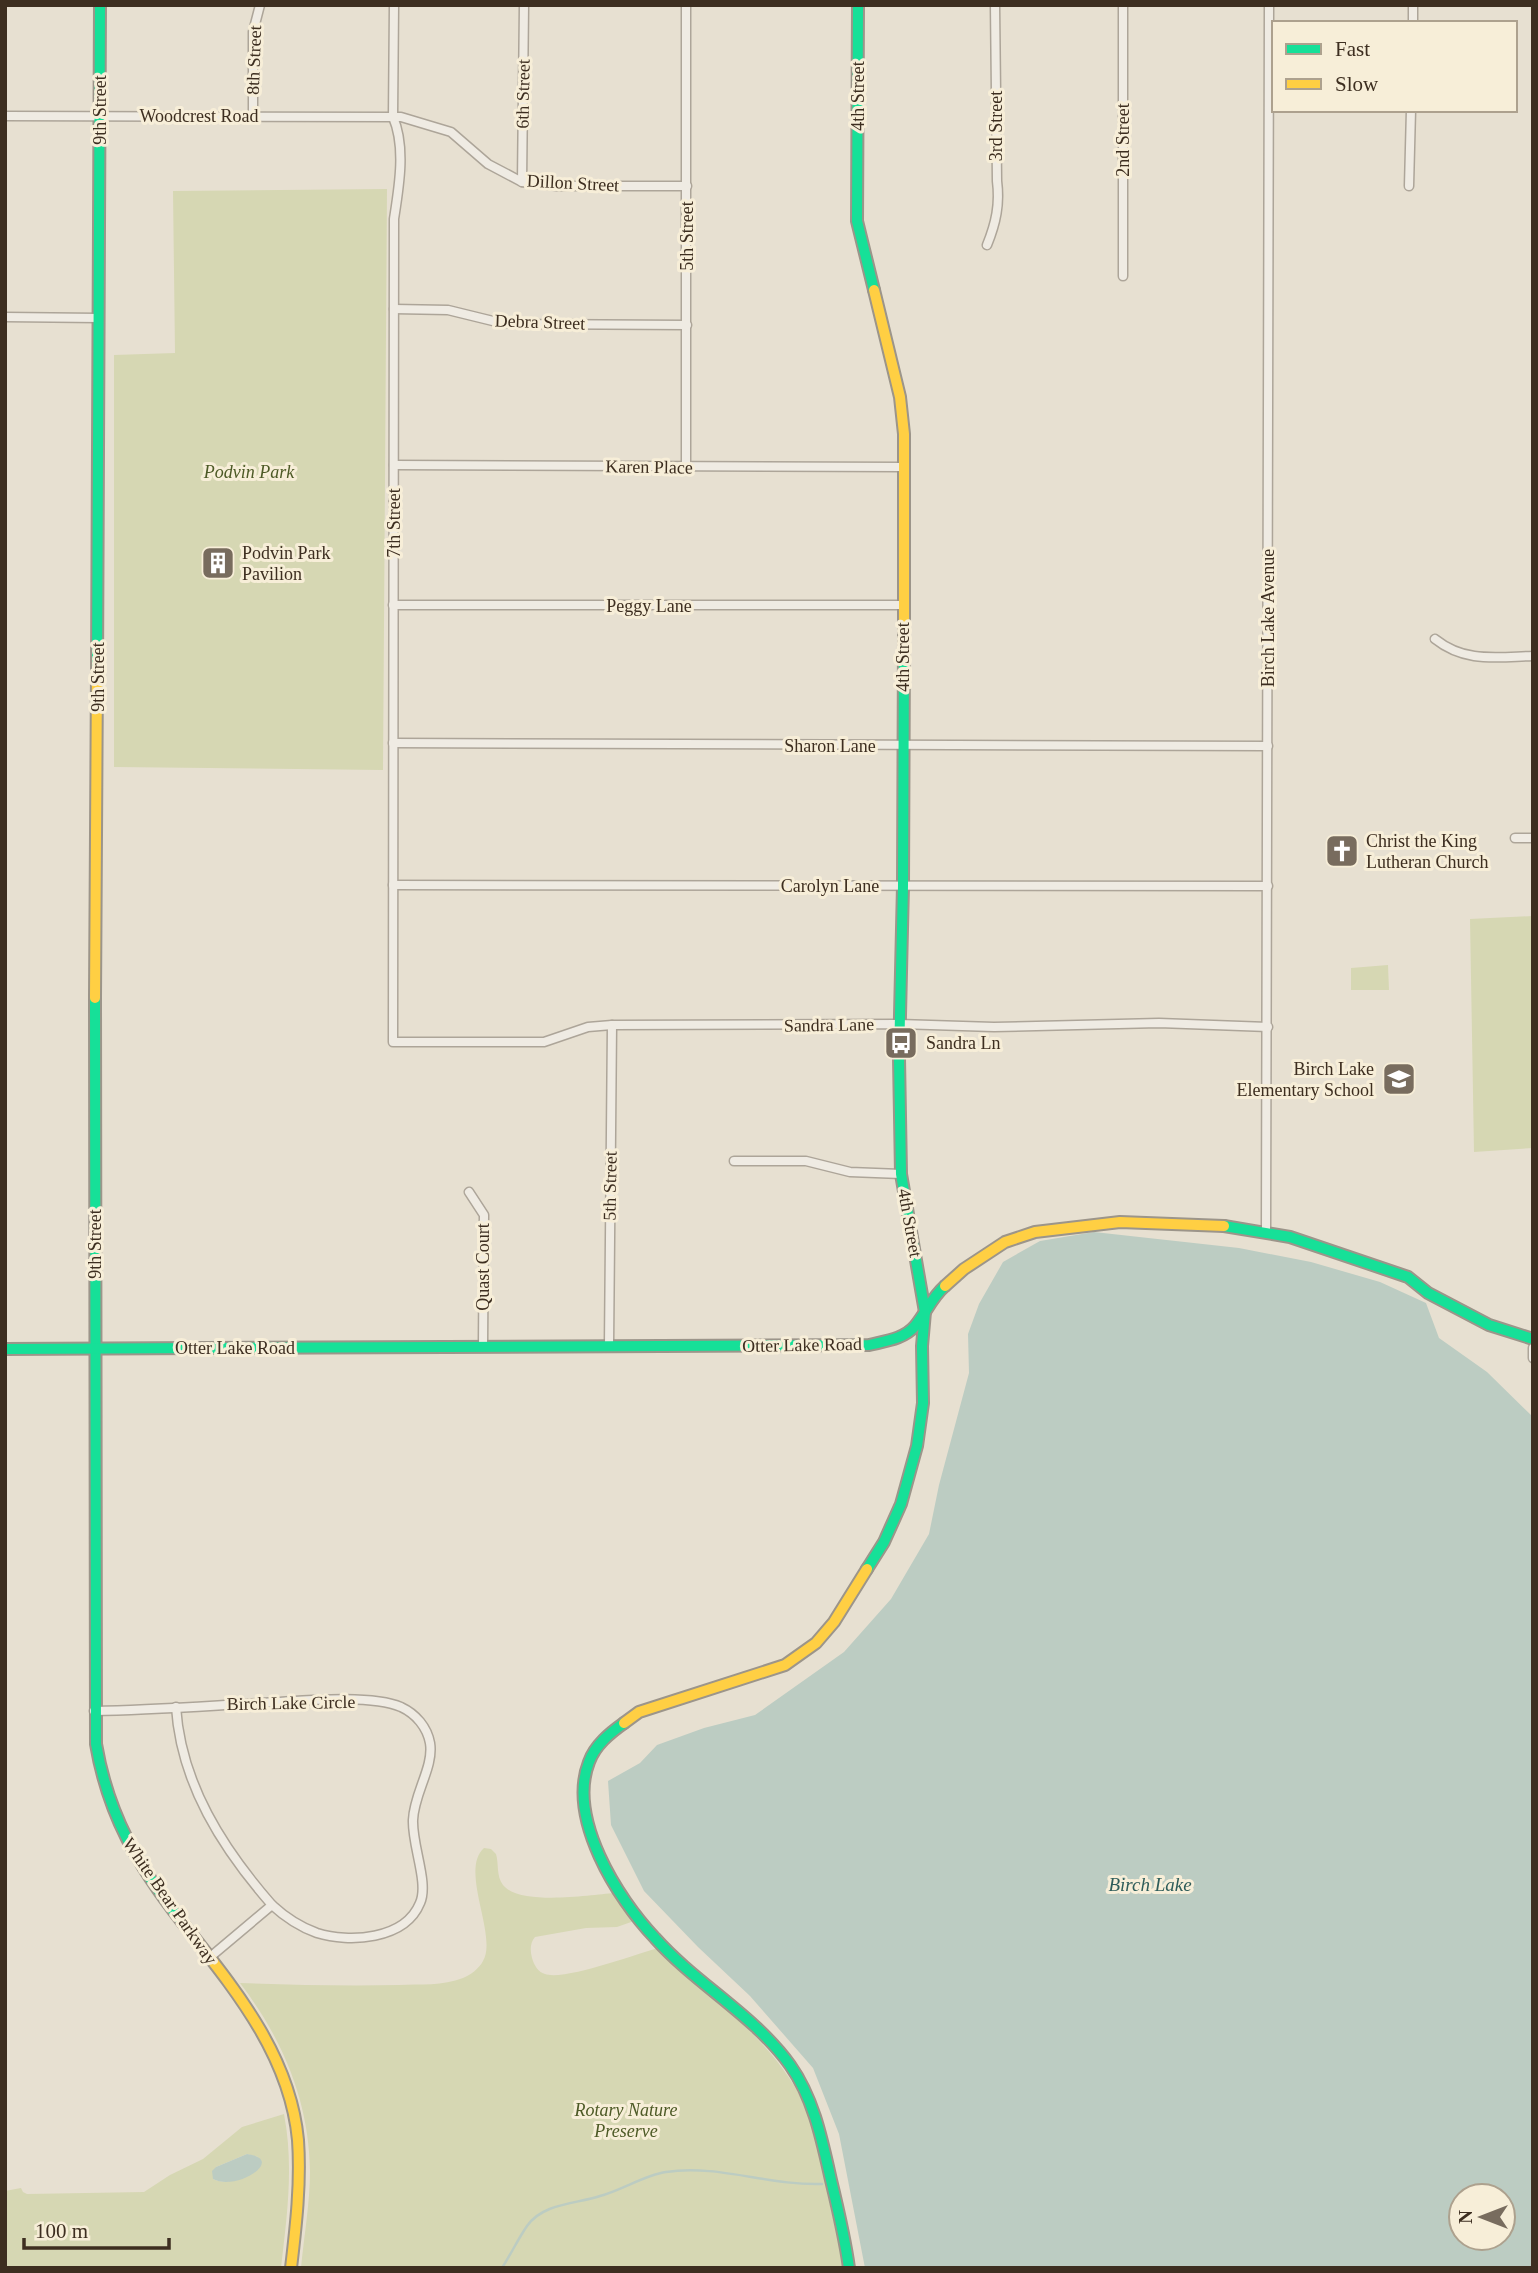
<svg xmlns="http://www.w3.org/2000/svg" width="1538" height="2273" font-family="'Times New Roman',serif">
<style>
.green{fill:#d6d7b3;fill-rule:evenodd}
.water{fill:#bcccc2;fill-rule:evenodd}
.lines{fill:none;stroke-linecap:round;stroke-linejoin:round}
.stream{stroke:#bcccc2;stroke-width:2.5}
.street-casing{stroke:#ada599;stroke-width:11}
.fast-casing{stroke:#9c958a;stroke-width:14}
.slow-casing{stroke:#9c958a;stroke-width:14}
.street{stroke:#efebe3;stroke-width:8}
.fast{stroke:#16e098;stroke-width:10}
.slow{stroke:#ffcf43;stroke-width:10}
.labels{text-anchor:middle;stroke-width:6;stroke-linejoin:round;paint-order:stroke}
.street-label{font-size:18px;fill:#3d2e20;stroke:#f7eed8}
.park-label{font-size:18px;font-style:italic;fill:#4d5a26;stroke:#f7eed8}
.poi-label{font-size:18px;fill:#3d2e20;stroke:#f7eed8;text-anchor:start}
.water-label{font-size:19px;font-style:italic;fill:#2f5d5a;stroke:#f7eed8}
</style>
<rect width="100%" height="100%" fill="#e7e0d1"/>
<g class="green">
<polygon points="387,189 383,770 114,767 114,355 175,353 173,191"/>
<polygon points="1533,916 1533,1148 1474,1152 1470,919"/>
<polygon points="1388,965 1389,990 1351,990 1351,968"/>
<path d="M484,1848L491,1849L496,1854C499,1864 496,1876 503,1885C520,1906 590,1895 614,1893L634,1921L617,1927L586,1928L535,1937C530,1943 530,1950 532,1958C534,1965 538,1972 545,1974C564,1981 636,1954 658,1948C714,2002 781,2044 811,2119L844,2268H301C304,2236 310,2203 310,2171C309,2100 282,2038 240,1983C293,1985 346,1986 399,1985C420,1984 443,1986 463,1978C470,1975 479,1969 483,1961C498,1936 459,1870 484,1848Z"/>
<path d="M284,2114C294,2166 287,2216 281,2268H5V2191L21,2188L23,2192L27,2194L144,2192L170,2175L203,2159L242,2127ZM247,2154L258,2157L260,2166C247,2175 229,2187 213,2179L216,2167Z"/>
</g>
<g class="water">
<path d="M1094,1232L1239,1248L1311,1262L1380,1282L1426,1303L1439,1338L1487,1372L1533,1417V2268H865L839,2134L813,2068L750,1996L698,1947L644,1891L611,1825L608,1781L640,1763L657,1745L704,1728L755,1715L844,1652L891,1599L929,1534L939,1485L969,1373L968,1334L979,1304L1003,1262L1040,1241ZM1461,2196H1503V2238H1461Z"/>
<path d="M247,2154C287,2159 236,2192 213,2179L212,2171L216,2167Z"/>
</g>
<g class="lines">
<path class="stream" d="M502,2268C511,2254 518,2239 527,2226C543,2203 576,2204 600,2196C622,2190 645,2175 666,2172C718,2164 770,2186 822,2184"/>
<defs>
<g id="street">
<path d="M394,5L393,117C406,147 399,187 394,219L393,1042H544L588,1027L612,1025L899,1024L994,1027L1159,1023L1268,1027"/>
<polyline points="686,5 686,467"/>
<polyline points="1413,23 1413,5"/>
<polyline points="253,115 253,32 260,5"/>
<polyline points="5,116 401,117 451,132 488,164 522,182 557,186 687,186"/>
<polyline points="522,182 524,5"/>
<polyline points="1409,186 1411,110"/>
<path d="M987,245C996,223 1000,204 997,181L995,5"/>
<polyline points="1123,276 1123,5"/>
<polyline points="394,309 448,310 497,322 518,324 687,325"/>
<polyline points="5,317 99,318"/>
<polyline points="394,465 904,467"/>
<polyline points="393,605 904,605"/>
<path d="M1435,639C1465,663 1496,657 1533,656"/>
<polyline points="393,743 1268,746"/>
<polyline points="1515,838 1533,838"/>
<polyline points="393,885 1268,886"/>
<polyline points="734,1161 806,1161 850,1172 901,1174"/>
<polyline points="469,1192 484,1215 483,1347"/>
<polyline points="1266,1231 1269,5"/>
<polyline points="609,1346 612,1025"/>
<polyline points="1533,1348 1533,1358"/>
<path d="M176,1707C181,1784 223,1849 272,1905L209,1958"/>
<path d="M94,1711C156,1710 218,1705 280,1702C311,1700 373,1695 401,1707C416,1714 427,1727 430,1743C434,1767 414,1793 413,1820C412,1846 429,1883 420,1903C405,1940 349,1943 317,1933C300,1927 285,1917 272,1905"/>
</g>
<g id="fast">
<polyline points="858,5 857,221 874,290"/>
<polyline points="97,671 100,5"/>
<path d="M95,998L96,1744C108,1815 138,1866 182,1922"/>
<polyline points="1224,1226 1290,1237 1408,1277 1428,1293 1489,1325 1533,1339"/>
<path d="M5,1349L869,1345C885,1341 904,1339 915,1326C926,1313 932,1297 945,1286"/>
<polyline points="867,1569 884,1542 901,1504 917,1446 923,1403 922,1346 925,1312 901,1174 899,1058 903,886 904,641"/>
<path d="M624,1723C610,1733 595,1745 589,1762C567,1818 617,1898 655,1938C696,1984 754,2015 790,2065C814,2099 822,2140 831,2180C838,2209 845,2238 849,2268"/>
</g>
<g id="slow">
<polyline points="874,290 900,397 904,434 904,641"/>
<polyline points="95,998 97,671"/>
<polyline points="945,1286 964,1269 1005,1242 1035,1232 1120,1222 1224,1226"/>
<polyline points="624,1723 639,1712 785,1665 816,1643 834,1622 867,1569"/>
<path d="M182,1922C233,1987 290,2054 298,2140C301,2183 296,2226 291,2268"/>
</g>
</defs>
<use href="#street" class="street-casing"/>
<use href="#fast" class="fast-casing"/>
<use href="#slow" class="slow-casing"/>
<use href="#street" class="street"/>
<use href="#fast" class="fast"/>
<use href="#slow" class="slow"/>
</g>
<defs>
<symbol id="building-square" viewBox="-11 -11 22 22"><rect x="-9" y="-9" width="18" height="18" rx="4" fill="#786c5e" stroke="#f7eed8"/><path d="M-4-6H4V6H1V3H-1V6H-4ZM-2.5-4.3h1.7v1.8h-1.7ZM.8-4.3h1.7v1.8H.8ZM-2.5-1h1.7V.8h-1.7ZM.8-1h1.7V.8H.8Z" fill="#fff"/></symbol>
<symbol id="church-square" viewBox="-11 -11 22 22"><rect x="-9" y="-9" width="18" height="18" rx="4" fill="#786c5e" stroke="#f7eed8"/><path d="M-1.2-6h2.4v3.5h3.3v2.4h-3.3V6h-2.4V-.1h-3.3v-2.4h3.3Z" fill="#fff"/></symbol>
<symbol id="bus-square" viewBox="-11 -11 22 22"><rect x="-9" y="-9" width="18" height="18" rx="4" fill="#786c5e" stroke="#f7eed8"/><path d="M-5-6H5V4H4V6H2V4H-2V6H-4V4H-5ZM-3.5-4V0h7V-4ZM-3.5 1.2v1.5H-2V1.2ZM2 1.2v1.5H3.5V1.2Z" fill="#fff"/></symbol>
<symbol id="school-square" viewBox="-11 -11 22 22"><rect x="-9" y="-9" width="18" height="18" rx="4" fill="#786c5e" stroke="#f7eed8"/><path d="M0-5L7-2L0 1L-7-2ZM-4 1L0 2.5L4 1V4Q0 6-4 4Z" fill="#fff"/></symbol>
</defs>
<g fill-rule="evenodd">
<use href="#building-square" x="199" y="544" width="38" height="38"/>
<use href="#church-square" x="1323" y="832" width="38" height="38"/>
<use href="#bus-square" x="882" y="1024" width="38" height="38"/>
<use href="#school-square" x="1380" y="1060" width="38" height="38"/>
</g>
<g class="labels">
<g class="street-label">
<text transform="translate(254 60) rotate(-88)" y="6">8th Street</text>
<text transform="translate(523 94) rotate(-89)" y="6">6th Street</text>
<text transform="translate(858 96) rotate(-90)" y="6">4th Street</text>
<text transform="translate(100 110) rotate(-90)" y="6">9th Street</text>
<text x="199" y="122">Woodcrest Road</text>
<text transform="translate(996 126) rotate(-90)" y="6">3rd Street</text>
<text transform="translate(1123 140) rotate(-90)" y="6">2nd Street</text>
<text transform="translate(573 183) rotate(3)" y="6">Dillon Street</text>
<text transform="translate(687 236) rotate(-90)" y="6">5th Street</text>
<text transform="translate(540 322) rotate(2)" y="6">Debra Street</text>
<text transform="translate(649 467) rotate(1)" y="6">Karen Place</text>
<text transform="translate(394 523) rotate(-90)" y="6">7th Street</text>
<text x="649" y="612">Peggy Lane</text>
<text transform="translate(1268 618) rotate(-90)" y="6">Birch Lake Avenue</text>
<text transform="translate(903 657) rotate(-90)" y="6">4th Street</text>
<text transform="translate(98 677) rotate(-90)" y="6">9th Street</text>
<text x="830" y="752">Sharon Lane</text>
<text x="830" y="892">Carolyn Lane</text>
<text transform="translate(829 1025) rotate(-1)" y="6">Sandra Lane</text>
<text transform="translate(610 1186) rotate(-89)" y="6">5th Street</text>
<text transform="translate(910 1223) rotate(80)" y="6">4th Street</text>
<text transform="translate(95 1244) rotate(-90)" y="6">9th Street</text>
<text transform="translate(483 1267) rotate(-90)" y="6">Quast Court</text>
<text transform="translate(802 1345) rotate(-1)" y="6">Otter Lake Road</text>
<text x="235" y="1354">Otter Lake Road</text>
<text transform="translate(291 1703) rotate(-1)" y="6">Birch Lake Circle</text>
<text transform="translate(170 1901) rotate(55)" y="6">White Bear Parkway</text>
</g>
<g class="park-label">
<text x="249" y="478">Podvin Park</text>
<text x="626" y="2116">Rotary Nature<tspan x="626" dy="21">Preserve</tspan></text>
</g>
<g class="poi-label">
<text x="242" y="559">Podvin Park<tspan x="242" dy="21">Pavilion</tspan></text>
<text x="1366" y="847">Christ the King<tspan x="1366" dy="21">Lutheran Church</tspan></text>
<text x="926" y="1049">Sandra Ln</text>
<text x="1374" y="1075" text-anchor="end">Birch Lake<tspan x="1374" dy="21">Elementary School</tspan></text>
</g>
<g class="water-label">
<text x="1150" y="1891">Birch Lake</text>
</g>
</g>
<rect width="1538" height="2273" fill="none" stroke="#3d2e20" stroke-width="14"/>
<rect x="1272" y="21" width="245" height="91" fill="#f7eed8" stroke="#ada18e" stroke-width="2"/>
<rect x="1286" y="44" width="35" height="10" fill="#16e098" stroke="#ada18e" stroke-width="2"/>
<text x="1335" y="56" font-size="21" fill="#3d2e20">Fast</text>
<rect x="1286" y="79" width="35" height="10" fill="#ffcf43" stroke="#ada18e" stroke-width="2"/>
<text x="1335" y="91" font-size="21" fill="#3d2e20">Slow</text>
<g transform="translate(1482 2217) rotate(270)"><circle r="33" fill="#f7eed8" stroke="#ada18e" stroke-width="2"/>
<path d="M0-5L12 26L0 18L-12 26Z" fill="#786c5e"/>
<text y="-10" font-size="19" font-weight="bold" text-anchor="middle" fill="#3d2e20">N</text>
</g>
<path d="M24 2238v10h145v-10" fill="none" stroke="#3d2e20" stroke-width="3.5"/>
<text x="35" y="2238" font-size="21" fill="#3d2e20" stroke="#f7eed8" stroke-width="5" paint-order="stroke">100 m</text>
</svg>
